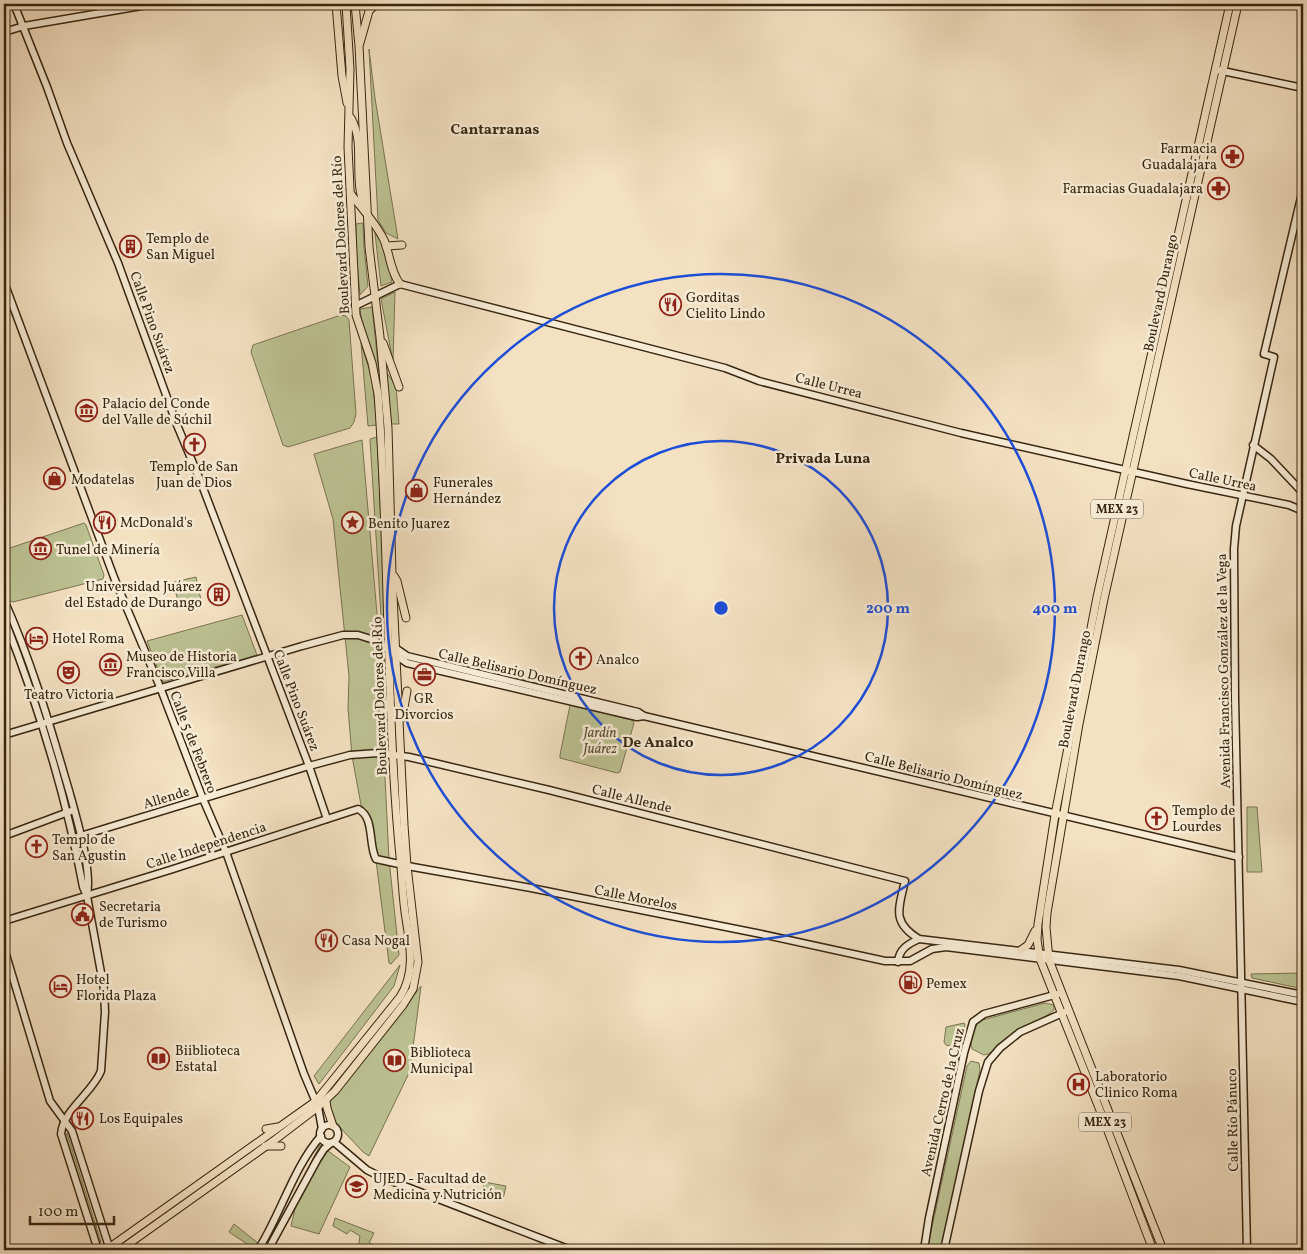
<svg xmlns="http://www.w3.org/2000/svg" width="1307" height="1254" font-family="Vollkorn,serif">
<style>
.green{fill:#bcc293;stroke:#7a7452}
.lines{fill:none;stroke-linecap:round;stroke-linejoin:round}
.secondary-casing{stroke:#382611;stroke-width:9}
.primary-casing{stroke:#382611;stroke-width:9}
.secondary{stroke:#f8ecd7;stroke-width:6}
.primary{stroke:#f4e1c2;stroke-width:7}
.ring{fill:none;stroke:#1d4ed8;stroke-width:2.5}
.labels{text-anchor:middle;stroke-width:5;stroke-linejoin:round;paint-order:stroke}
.shield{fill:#f8ecd7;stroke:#72614c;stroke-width:1}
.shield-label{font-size:12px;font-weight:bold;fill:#382611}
.poi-label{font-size:14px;fill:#382611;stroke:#f8ecd7;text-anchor:start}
.street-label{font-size:14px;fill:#382611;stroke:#f8ecd7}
.park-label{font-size:14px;font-style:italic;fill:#594d32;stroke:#f8ecd7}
.neighbourhood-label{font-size:15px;font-weight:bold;fill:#382611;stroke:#f8ecd7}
.centre{fill:#1d4ed8;stroke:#f8ecd7;stroke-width:2.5}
.ring-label{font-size:15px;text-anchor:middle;font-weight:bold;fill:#1d4ed8;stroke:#f8ecd7;stroke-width:5;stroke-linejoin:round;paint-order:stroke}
</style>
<rect width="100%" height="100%" fill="#f4e1c2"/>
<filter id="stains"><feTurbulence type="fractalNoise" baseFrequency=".004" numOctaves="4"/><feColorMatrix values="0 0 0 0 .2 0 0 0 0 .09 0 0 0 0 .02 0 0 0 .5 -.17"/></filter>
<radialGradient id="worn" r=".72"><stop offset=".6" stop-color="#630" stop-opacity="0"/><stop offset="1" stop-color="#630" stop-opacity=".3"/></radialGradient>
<g class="green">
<polygon points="369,49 375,98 398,239 386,233 378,220"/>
<polygon points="363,223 364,247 368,286 360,295 356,250 356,224"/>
<polygon points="375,233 384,246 392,282 381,286"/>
<polygon points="395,292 393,362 381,299"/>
<polygon points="372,307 384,422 382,422 379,379 361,317 360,309"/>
<polygon points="341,315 346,316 349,320 356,414 354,422 350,428 288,447 283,445 251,352 253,345"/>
<polygon points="361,343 372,379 377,425 368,426"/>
<polygon points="385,370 396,386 399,424 390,424"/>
<polygon points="377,437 389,677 386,697 370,439"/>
<polygon points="362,440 377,614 389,859 399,955 391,964 389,963 371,821 368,812 361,805 352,756 348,708 349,676 333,519 314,454"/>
<polygon points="84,523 86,525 104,575 103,579 13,602 10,601 4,586 4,550"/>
<polygon points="196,577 201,600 179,605 173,582"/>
<polygon points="242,615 257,655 163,682 147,641"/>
<polygon points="570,705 632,720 634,723 620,772 617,773 560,758 560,755"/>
<polygon points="1247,807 1257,807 1262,872 1247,872"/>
<polygon points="400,965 394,986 319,1084 314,1076"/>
<polygon points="1303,973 1303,989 1252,978 1251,974"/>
<polygon points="421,986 410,1071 369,1156 363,1152 333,1120 327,1105"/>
<path d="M1045,1003L1054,1005V1010C1042,1021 1025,1024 1013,1034C1003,1042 996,1053 984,1055L972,1049C969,1041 974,1028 979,1021Z"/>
<polygon points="964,1023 965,1024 961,1046 958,1048 946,1045 944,1042 946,1027"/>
<polygon points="971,1061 979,1063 980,1070 941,1250 927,1250 967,1066"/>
<polygon points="67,1133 101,1242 97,1243 65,1137"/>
<polygon points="320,1145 350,1167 319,1234 291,1226 301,1182"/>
<polygon points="484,1182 506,1186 503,1199 482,1195"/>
<polygon points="335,1218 374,1233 369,1243 388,1250 358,1249 360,1236 350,1230 347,1234 333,1226"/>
<polygon points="234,1224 258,1243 254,1250 248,1250 250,1246 229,1232"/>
</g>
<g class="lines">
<defs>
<g id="secondary">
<polyline points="14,4 47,87 67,143 118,263 177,425 200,480 309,766 327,819"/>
<polyline points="4,32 24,26 153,4"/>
<polyline points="1218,70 1303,88"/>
<polyline points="4,282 115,580 160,687 203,799 226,852 304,1074 318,1107 322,1129"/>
<polyline points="355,306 400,284 725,368 759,381 961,433 1187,484 1289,505 1303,511"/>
<polyline points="1253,445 1271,459 1303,493"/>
<path d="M4,600C32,662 51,729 70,794C77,820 92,869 87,895"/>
<path d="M4,618C38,705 66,795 83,887L87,896L104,989L105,1012L101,1071C93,1092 63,1110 61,1134L98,1250"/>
<polyline points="394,647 407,656 638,712 644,716"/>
<polyline points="4,735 302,646 343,635 358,635 374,640 407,663 637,717 644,716 1239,857"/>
<polyline points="4,836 71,811"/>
<path d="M74,838L309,766L350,755L378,753L409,757L549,790L905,881C899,908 891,922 919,939L1179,970L1303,995"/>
<path d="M4,921L170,870L358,809C375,817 368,845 376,859L413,867L531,888L761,934L885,961H910L932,949L946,947L1179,976L1303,1002"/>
<polyline points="4,948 50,1101 72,1131 110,1250"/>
<path d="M898,962C899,949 908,944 919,939"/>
<circle cx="329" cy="1134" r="9"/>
<polyline points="334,1142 367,1170 381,1177 571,1250"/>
<path d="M258,1250C281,1214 293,1168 321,1136"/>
<polyline points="268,1250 317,1160 324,1149 331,1143"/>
<polyline points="924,1250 929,1218 964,1053 973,1022 984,1014 1058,994"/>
<polyline points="944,1250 979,1091 988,1062 1000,1048 1020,1032 1065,1012"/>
<polyline points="1247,1250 1235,698 1234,549 1236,526 1274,357 1264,354 1303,189"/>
</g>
<g id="primary">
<polyline points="336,4 342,76 347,103"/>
<polyline points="360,43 369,11 376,4"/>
<path d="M351,118C355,125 357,133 358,141C360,158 356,192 365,205"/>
<path d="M351,194C362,209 376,223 384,240C390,254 390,271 400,284"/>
<polyline points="386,246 402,245"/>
<polyline points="383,343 399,387"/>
<polyline points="394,576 397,581 406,618"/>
<polyline points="382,714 390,698"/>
<polyline points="402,718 407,691"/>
<polyline points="1021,950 1028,945 1035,931"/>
<polyline points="326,1101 327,1108 333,1126"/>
<polyline points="266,1129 278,1127"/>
<polyline points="265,1146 281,1146"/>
<path d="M106,1250L316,1101L400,997C417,971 409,940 405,912C403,897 402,882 401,867C385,710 390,551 378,394L372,363L356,315L348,147L350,69L346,4"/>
<polyline points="120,1250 276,1139 318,1107 335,1091 403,1005 413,989 418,962 407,866 404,825 392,574 388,428 380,337 369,247 359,46 355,4"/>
<polyline points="1153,1250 1103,1118 1040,959 1037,940 1038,924 1055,815 1097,597 1230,4"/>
<polyline points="1163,1250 1049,960 1046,927 1047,913 1079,724 1104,599 1238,4"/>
</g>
</defs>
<use href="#secondary" class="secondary-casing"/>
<use href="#primary" class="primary-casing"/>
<use href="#secondary" class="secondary"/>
<use href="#primary" class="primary"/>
</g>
<g class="ring">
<circle cx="721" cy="608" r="167"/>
<circle cx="721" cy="608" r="334"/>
</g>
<defs>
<symbol id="pharmacy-ring" viewBox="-11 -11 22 22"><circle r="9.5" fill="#f8ecd7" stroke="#8f2418" stroke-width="1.5"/><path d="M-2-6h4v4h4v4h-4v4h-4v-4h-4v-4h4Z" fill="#8f2418"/></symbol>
<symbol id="building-ring" viewBox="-11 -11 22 22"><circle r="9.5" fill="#f8ecd7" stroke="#8f2418" stroke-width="1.5"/><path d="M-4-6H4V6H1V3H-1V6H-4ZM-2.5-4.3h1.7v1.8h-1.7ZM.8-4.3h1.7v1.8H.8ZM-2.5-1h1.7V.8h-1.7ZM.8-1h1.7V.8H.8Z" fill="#8f2418"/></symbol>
<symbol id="restaurant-ring" viewBox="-11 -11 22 22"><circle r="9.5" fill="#f8ecd7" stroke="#8f2418" stroke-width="1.5"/><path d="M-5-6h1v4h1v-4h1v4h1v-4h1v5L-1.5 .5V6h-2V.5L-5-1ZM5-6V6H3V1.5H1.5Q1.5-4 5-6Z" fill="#8f2418"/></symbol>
<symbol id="museum-ring" viewBox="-11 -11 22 22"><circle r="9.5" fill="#f8ecd7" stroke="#8f2418" stroke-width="1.5"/><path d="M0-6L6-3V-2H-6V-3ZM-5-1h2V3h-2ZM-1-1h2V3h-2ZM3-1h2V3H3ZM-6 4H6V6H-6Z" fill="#8f2418"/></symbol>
<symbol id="church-ring" viewBox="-11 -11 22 22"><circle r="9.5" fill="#f8ecd7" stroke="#8f2418" stroke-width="1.5"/><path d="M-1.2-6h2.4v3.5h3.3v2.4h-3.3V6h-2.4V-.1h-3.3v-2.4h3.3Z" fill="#8f2418"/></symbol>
<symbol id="shop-ring" viewBox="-11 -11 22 22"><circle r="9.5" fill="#f8ecd7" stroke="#8f2418" stroke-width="1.5"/><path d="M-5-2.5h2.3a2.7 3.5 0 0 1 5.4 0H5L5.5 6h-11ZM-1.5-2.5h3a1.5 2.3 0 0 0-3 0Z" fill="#8f2418"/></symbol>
<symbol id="sight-ring" viewBox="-11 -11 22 22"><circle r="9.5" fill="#f8ecd7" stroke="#8f2418" stroke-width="1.5"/><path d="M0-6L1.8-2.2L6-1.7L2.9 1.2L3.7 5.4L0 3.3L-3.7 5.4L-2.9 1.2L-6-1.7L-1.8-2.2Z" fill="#8f2418"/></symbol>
<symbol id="hotel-ring" viewBox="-11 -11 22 22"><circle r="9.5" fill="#f8ecd7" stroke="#8f2418" stroke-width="1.5"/><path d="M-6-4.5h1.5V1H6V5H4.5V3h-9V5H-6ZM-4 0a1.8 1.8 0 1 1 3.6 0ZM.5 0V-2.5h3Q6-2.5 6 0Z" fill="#8f2418"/></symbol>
<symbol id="theatre-ring" viewBox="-11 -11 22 22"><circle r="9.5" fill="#f8ecd7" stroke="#8f2418" stroke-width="1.5"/><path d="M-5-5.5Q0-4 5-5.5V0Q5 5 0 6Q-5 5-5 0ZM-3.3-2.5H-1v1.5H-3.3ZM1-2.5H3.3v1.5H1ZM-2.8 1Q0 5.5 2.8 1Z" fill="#8f2418"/></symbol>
<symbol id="office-ring" viewBox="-11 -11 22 22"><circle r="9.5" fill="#f8ecd7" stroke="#8f2418" stroke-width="1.5"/><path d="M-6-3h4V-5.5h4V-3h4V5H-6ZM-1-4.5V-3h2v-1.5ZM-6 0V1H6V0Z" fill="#8f2418"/></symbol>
<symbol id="civic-ring" viewBox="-11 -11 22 22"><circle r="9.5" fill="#f8ecd7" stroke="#8f2418" stroke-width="1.5"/><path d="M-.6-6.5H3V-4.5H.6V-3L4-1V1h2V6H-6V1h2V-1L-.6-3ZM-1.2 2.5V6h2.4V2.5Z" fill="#8f2418"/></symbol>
<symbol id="fuel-ring" viewBox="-11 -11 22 22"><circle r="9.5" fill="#f8ecd7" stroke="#8f2418" stroke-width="1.5"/><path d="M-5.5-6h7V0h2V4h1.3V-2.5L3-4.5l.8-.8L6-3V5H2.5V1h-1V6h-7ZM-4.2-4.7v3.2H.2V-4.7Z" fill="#8f2418"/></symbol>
<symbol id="library-ring" viewBox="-11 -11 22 22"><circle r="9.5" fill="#f8ecd7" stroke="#8f2418" stroke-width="1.5"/><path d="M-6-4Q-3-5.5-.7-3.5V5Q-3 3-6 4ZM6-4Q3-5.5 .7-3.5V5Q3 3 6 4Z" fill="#8f2418"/></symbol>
<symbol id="hospital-ring" viewBox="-11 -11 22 22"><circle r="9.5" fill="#f8ecd7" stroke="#8f2418" stroke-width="1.5"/><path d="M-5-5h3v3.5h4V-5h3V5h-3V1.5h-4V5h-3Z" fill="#8f2418"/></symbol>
<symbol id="university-ring" viewBox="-11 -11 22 22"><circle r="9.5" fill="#f8ecd7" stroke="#8f2418" stroke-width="1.5"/><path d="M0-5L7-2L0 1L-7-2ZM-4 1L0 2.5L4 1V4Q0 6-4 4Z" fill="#8f2418"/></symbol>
</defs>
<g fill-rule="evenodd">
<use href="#pharmacy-ring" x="1220" y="144" width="25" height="25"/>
<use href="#pharmacy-ring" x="1206" y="176" width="25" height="25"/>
<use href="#building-ring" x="118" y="234" width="25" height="25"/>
<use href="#restaurant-ring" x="658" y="292" width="25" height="25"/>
<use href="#museum-ring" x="74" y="398" width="25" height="25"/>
<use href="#church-ring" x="182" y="432" width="25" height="25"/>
<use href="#shop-ring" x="42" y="466" width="25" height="25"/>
<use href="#shop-ring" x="404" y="478" width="25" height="25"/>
<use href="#restaurant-ring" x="92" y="510" width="25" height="25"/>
<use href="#sight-ring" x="340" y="510" width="25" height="25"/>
<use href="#museum-ring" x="28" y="536" width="25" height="25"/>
<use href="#building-ring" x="206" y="582" width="25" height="25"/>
<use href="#hotel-ring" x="24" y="626" width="25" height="25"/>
<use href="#church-ring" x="568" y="646" width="25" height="25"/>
<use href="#museum-ring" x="98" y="652" width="25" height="25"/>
<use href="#theatre-ring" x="56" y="660" width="25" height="25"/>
<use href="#office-ring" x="412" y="662" width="25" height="25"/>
<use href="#church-ring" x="1144" y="806" width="25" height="25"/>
<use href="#church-ring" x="24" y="834" width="25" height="25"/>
<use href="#civic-ring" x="70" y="902" width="25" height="25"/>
<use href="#restaurant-ring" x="314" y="928" width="25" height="25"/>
<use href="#fuel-ring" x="898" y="970" width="25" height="25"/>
<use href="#hotel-ring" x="48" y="974" width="25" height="25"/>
<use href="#library-ring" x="146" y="1046" width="25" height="25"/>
<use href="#library-ring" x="382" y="1048" width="25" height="25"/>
<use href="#hospital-ring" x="1066" y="1072" width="25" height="25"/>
<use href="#restaurant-ring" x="70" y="1106" width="25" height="25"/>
<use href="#university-ring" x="344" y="1174" width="25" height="25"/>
</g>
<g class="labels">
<g class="shield">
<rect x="1091" y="499.5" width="52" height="19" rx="4"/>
<rect x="1079" y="1112.5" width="52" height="19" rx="4"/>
</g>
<g class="shield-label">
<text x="1117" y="513">MEX 23</text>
<text x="1105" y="1126">MEX 23</text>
</g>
<g class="poi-label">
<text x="1217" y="153" text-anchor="end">Farmacia<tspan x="1217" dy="16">Guadalajara</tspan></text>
<text x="1203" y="193" text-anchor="end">Farmacias Guadalajara</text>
<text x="146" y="243">Templo de<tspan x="146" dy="16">San Miguel</tspan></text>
<text x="686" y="302">Gorditas<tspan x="686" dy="16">Cielito Lindo</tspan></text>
<text x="102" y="408">Palacio del Conde<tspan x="102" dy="16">del Valle de Súchil</tspan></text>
<text x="194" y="471" text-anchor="middle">Templo de San<tspan x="194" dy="16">Juan de Dios</tspan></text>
<text x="71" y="484">Modatelas</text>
<text x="433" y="487">Funerales<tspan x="433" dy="16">Hernández</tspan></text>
<text x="120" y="527">McDonald's</text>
<text x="368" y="528">Benito Juarez</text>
<text x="56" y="554">Tunel de Minería</text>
<text x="202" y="591" text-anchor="end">Universidad Juárez<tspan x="202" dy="16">del Estado de Durango</tspan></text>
<text x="52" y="643">Hotel Roma</text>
<text x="126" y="661">Museo de Historia<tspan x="126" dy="16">Francisco Villa</tspan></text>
<text x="596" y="664">Analco</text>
<text x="69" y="699" text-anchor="middle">Teatro Victoria</text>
<text x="424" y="703" text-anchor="middle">GR<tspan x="424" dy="16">Divorcios</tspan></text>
<text x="1172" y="815">Templo de<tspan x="1172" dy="16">Lourdes</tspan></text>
<text x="52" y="844">Templo de<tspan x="52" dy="16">San Agustin</tspan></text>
<text x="99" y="911">Secretaria<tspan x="99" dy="16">de Turismo</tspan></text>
<text x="342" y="945">Casa Nogal</text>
<text x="76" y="984">Hotel<tspan x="76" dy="16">Florida Plaza</tspan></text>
<text x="926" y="988">Pemex</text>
<text x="175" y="1055">Biiblioteca<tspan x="175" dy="16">Estatal</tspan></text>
<text x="410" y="1057">Biblioteca<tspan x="410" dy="16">Municipal</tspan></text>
<text x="1095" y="1081">Laboratorio<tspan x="1095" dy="16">Clinico Roma</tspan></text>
<text x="99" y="1123">Los Equipales</text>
<text x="373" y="1183">UJED - Facultad de<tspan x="373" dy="16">Medicina y Nutrición</tspan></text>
</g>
<g class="street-label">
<text transform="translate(340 235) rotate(-93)" y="5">Boulevard Dolores del Río</text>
<text transform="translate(1160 293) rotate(-78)" y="5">Boulevard Durango</text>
<text transform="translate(153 322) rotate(70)" y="5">Calle Pino Suárez</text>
<text transform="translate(829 385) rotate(14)" y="5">Calle Urrea</text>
<text transform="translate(1223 479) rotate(12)" y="5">Calle Urrea</text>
<text transform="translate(518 671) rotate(13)" y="5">Calle Belisario Domínguez</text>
<text transform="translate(1223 671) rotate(-91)" y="5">Avenida Francisco González de la Vega</text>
<text transform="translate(1074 689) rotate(-79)" y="5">Boulevard Durango</text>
<text transform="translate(379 696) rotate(-92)" y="5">Boulevard Dolores del Río</text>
<text transform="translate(297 700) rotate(69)" y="5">Calle Pino Suárez</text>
<text transform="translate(194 742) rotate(69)" y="5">Calle 5 de Febrero</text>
<text transform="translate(944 775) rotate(14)" y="5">Calle Belisario Domínguez</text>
<text transform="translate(166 797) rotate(-17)" y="5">Allende</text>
<text transform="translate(632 798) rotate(14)" y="5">Calle Allende</text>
<text transform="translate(206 845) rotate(-18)" y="5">Calle Independencia</text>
<text transform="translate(636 897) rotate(11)" y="5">Calle Morelos</text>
<text transform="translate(942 1102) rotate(-77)" y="5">Avenida Cerro de la Cruz</text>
<text transform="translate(1232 1120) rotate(-91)" y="5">Calle Río Pánuco</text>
</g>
<g class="park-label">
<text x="600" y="737">Jardín<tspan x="600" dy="16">Juárez</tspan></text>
</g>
<g class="neighbourhood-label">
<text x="495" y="134">Cantarranas</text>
<text x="823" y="463">Privada Luna</text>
<text x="658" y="747">De Analco</text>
</g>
</g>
<circle cx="721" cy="608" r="8" class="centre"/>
<g class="ring-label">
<text x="888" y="613">200 m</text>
<text x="1055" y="613">400 m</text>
</g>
<rect width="1307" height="1254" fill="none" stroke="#f4e1c2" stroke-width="20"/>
<rect x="5" y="5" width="1297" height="1244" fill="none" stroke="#382611" stroke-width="2.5"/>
<rect x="10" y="10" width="1287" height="1234" fill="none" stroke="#382611"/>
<path d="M30 1216v8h84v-8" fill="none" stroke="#382611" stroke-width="2.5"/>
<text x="38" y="1216" font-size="15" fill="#382611" stroke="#f8ecd7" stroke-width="4" paint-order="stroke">100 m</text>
<rect width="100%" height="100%" filter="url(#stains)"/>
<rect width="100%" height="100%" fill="url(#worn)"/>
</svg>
